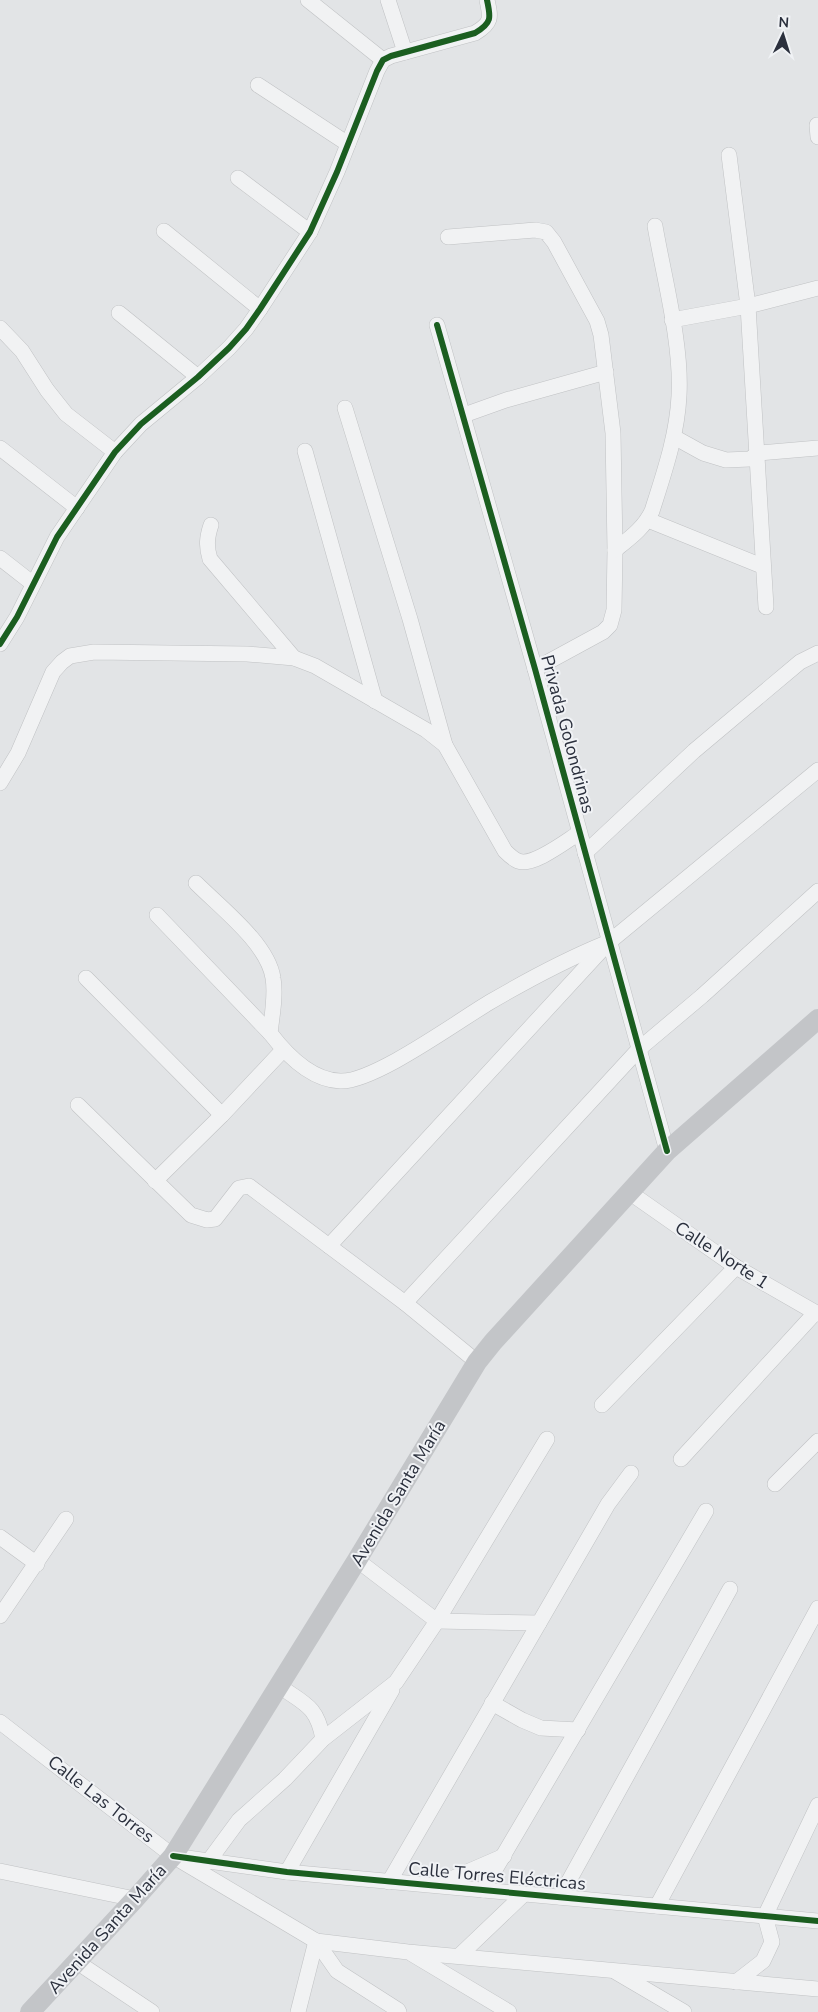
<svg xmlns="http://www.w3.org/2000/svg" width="818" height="2012" font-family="'Nunito Sans',sans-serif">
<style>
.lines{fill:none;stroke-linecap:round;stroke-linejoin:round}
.minor-casing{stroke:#c0c2c4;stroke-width:16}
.minor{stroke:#f1f2f3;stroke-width:15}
.secondary{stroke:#c3c5c8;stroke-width:20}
.cycleway-casing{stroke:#f0f2f5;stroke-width:9}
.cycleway{stroke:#1b5e20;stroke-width:6}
.labels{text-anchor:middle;stroke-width:4;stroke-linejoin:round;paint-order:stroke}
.street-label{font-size:18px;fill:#2b303d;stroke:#f0f2f5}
</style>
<rect width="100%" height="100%" fill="#e2e4e6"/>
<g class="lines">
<defs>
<g id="minor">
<polyline points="308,0 383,60"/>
<polyline points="388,0 405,52"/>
<polyline points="258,85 348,144"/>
<polyline points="817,125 818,137"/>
<polyline points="729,155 748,306 766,607"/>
<polyline points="238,178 310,232"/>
<polyline points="164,231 260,309"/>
<polyline points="448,237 535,230 546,232 554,242 597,321 601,335 613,433 615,550 614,610 610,625 603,632 535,669"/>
<polyline points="119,313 198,377"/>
<polyline points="672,320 748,306 818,288"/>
<polyline points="437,325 535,669 667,1151"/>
<polyline points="0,328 22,351 47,390 66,414 115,452"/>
<polyline points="345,408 410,619 445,745"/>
<polyline points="464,415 506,400 606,372"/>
<polyline points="674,437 703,453 726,460 750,459 758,453 818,448"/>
<polyline points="0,448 77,508"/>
<polyline points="305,451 375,701"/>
<polyline points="648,520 762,566"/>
<path d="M211,525C207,537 206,546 210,559L294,658"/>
<path d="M615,550C630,538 644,528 652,511C664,473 677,436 679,396C682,344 664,278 655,226"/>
<polyline points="0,558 32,583"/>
<path d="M0,644L17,617L57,537L115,452L141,424L198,377L229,348L246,329L260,309L310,232L337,172L377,71L383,60L391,56L475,33C492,23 491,18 487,0"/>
<path d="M0,783L18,753L53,672L62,662L70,656L94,652L247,654L294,658L315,666L426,730L445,745L505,851C509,855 513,859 518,861C533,867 566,841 579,833"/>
<polyline points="585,853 694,751 800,662 818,653"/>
<path d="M196,883C221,908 268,944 273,978C276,995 272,1016 270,1033"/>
<path d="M157,915L270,1033C286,1054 311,1080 340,1081C373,1083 458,1021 490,1002C526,981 565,960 604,944"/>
<polyline points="86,978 222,1115"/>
<polyline points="78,1105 191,1215 207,1220 215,1219 239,1188 249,1186 405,1303 477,1362"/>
<polyline points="155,1181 222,1115 283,1050"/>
<polyline points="629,1192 736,1267 818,1314"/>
<polyline points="329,1246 608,943 818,770"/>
<polyline points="405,1303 639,1049 702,996 818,891"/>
<polyline points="602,1405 736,1267"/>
<polyline points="681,1459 815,1313"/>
<polyline points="775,1484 818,1441"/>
<polyline points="0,1537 37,1564"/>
<polyline points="357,1560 437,1621 539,1623"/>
<polyline points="0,1616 66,1519"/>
<path d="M279,1686C305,1704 317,1706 323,1739"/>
<polyline points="492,1703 522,1720 541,1728 578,1730"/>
<polyline points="0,1722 173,1856 316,1941 337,1971 398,2010 399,2012"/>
<polyline points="173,1856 287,1872 818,1921"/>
<polyline points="208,1862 239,1820 285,1779 323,1739 396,1682 437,1621 547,1439"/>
<polyline points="0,1871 135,1899"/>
<polyline points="287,1872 392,1690"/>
<polyline points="389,1882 608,1504 631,1473"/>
<polyline points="437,1885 504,1856"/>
<polyline points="483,1890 706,1511"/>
<polyline points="560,1897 730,1589"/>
<polyline points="657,1906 818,1608"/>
<polyline points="316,1941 408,1952 818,1989"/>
<polyline points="412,1954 509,2012"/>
<polyline points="459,1956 524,1894"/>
<polyline points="77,1962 152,2012"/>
<polyline points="616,1972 684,2012"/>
<polyline points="736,1982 763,1961 772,1942 765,1916 818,1805"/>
<polyline points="298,2012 316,1941"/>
</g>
</defs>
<use href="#minor" class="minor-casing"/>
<use href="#minor" class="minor"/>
<polyline class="secondary" points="30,2012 135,1899 173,1856 357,1560 477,1362 493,1342 667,1151 818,1019"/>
<defs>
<g id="cycleway">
<polyline points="437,325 535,669 667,1151"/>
<path d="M0,644L17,617L57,537L115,452L141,424L198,377L229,348L246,329L260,309L310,232L337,172L377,71L383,60L391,56L475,33C492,23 491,18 487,0"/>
<polyline points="173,1856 287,1872 818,1921"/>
</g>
</defs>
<use href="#cycleway" class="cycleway-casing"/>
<use href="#cycleway" class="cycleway"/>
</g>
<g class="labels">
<g class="street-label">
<text transform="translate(568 734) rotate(75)" y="6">Privada Golondrinas</text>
<text transform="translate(722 1255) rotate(33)" y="6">Calle Norte 1</text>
<text transform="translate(398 1493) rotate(-59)" y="6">Avenida Santa María</text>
<text transform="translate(101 1799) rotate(38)" y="6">Calle Las Torres</text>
<text transform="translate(497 1876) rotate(5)" y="6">Calle Torres Eléctricas</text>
<text transform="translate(107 1929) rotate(-48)" y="6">Avenida Santa María</text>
</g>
</g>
<g transform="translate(783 35) rotate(4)" stroke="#f0f2f5" stroke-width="4" paint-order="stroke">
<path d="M0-4L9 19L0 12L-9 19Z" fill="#2b303d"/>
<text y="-8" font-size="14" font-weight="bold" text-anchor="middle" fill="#2b303d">N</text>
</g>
</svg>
